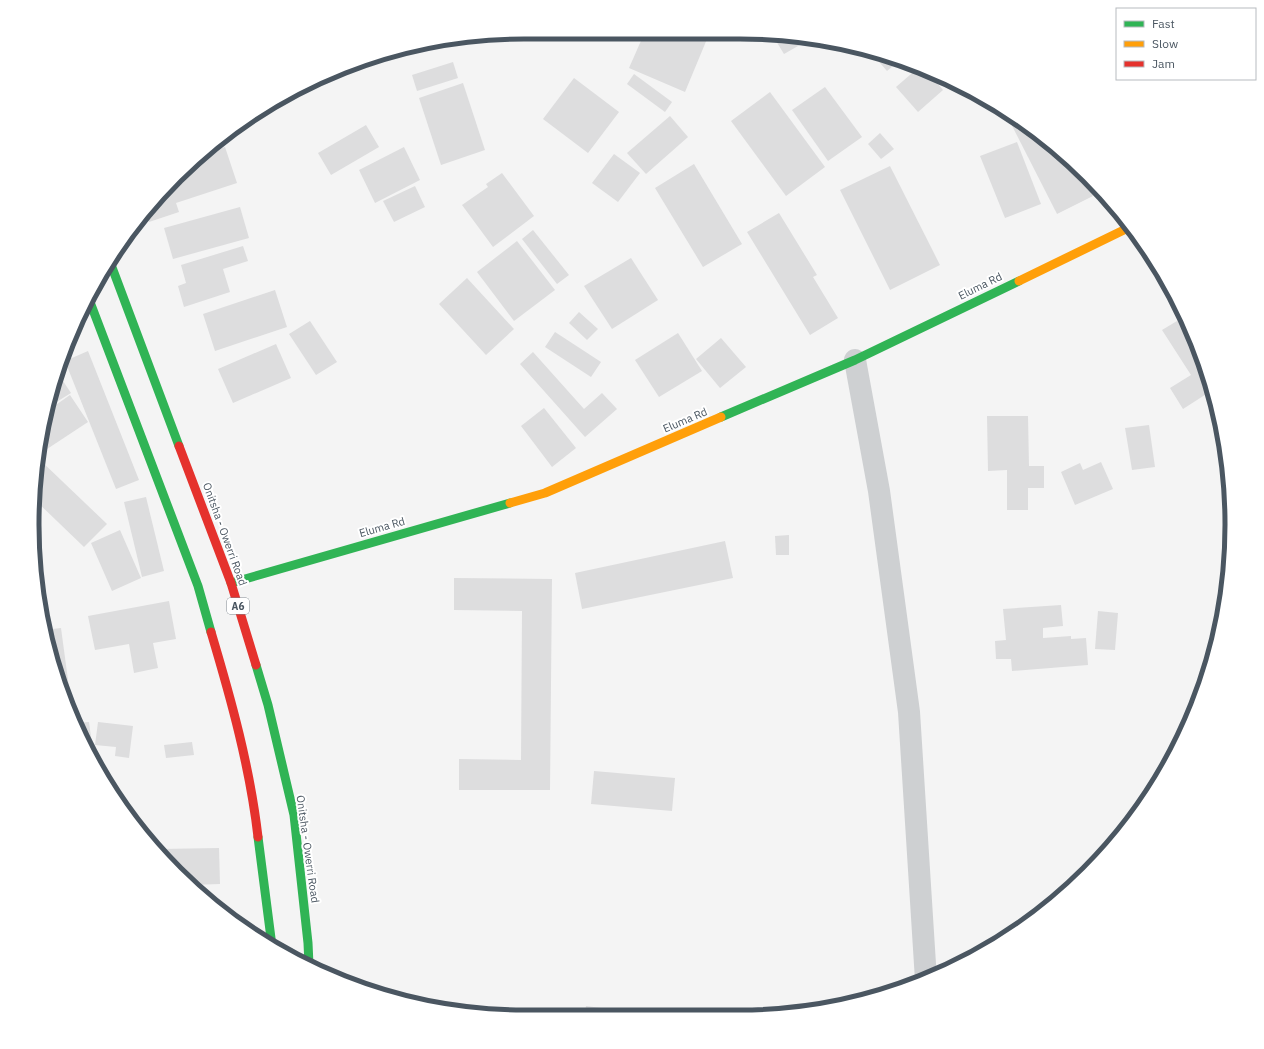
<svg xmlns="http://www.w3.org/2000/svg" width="1264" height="1049" font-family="'IBM Plex Sans',sans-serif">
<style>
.building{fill:#ddddde}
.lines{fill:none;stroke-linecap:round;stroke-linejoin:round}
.street{stroke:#ced0d2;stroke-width:22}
.fast{stroke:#30b455;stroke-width:9}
.slow{stroke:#ff9f0a;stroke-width:9}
.jam{stroke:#e5322d;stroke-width:9}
.labels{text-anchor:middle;stroke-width:4;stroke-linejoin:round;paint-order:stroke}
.shield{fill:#fff;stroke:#808990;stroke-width:1}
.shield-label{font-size:10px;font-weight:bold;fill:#4a5661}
.street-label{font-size:11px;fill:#4a5661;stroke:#fff}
.rim{fill:none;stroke:#4a5661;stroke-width:5}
</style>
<rect width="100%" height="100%" fill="#f4f4f4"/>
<g class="building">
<polygon points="644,34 696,35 707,39 685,92 629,68"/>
<polygon points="773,36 804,36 812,38 784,54"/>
<polygon points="877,53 899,61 887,71 874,56"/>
<polygon points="453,62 458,78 417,91 412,75"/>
<polygon points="918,68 927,71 943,90 918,112 896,87"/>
<polygon points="634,74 672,102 665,112 627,84"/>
<polygon points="574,78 619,112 588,153 543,119"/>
<polygon points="463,83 485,150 441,165 419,98"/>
<polygon points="825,87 862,137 828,161 792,110"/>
<polygon points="770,92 825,167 786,196 731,121"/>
<polygon points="1004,110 1013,115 1078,169 1093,196 1057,214"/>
<polygon points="670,116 688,137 646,174 627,153"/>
<polygon points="366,125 379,147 331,175 318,153"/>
<polygon points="880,133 894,149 881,159 868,144"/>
<polygon points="1017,142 1041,204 1005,218 980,156"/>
<polygon points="225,147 237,183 176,203 179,212 149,222 146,213 176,176 207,153"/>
<polygon points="404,147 420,180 375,203 359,170"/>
<polygon points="614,154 640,173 618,202 592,183"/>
<polygon points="694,164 742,244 703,267 655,188"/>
<polygon points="890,166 940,265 890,290 840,190"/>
<polygon points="502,173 534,216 493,247 462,205 488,187 486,184"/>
<polygon points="415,186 425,207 394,222 383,201"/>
<polygon points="1097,187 1107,200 1105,202"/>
<polygon points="240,207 249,238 173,259 164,228"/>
<polygon points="779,213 817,275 813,277 838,318 810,335 747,232"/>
<polygon points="533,230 569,275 557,284 522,239"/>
<polygon points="517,241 555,290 514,321 477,272"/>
<polygon points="243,246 248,261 223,269 230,292 184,307 178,286 186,283 181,265"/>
<polygon points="631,258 658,300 612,329 584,286"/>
<polygon points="467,278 514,329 486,355 439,304"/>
<polygon points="275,290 287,327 215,351 203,314"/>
<polygon points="579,312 598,329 587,340 569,323"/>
<polygon points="1182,318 1195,337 1211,391 1183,409 1170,388 1191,375 1162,330"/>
<polygon points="310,321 337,362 316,375 289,334"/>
<polygon points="555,332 601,362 591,377 545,347"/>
<polygon points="678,333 702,371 659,397 635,360"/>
<polygon points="721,338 746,367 720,388 696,359"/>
<polygon points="276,344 291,378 233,403 218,369"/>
<polygon points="88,351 139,480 116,489 65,361"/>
<polygon points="533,352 584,409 602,393 617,409 585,437 520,364"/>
<polygon points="57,372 71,393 50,406 51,401"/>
<polygon points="70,395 88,422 41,453 50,409"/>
<polygon points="544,408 576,448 552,467 521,426"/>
<polygon points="987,416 1028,416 1029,466 1044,466 1044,488 1028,488 1028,510 1007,510 1007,470 988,471"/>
<polygon points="1149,425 1155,467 1132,470 1125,428"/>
<polygon points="40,460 107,524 84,547 33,498 33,492"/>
<polygon points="1101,462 1113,489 1075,505 1061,472 1080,463 1083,470"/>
<polygon points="146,497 164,571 142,577 124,502"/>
<polygon points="120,530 141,578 112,591 91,543"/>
<polygon points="789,535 789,555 776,555 775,536"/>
<polygon points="725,541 733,578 582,609 575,573"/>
<polygon points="454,578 552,579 550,790 459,790 459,759 521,760 522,611 454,610"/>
<polygon points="169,601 176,639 153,643 158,668 134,673 129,644 95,650 88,616"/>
<polygon points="1061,605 1063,626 1043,628 1043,638 1071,636 1071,639 1086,638 1088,665 1012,671 1011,659 996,659 995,641 1006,640 1003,609"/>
<polygon points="1098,611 1118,613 1115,650 1095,649"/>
<polygon points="61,628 71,702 66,703 44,630"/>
<polygon points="89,722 94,759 75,723"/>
<polygon points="98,722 133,726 129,758 115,756 116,747 95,745"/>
<polygon points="192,742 194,755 166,758 164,745"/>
<polygon points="594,771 675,778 672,811 591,804"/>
<polygon points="219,848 220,884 191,885 160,849"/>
<polygon points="586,1006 662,1016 662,1017 584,1016"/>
</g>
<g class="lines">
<polyline class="street" points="855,360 879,491 909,712 926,980"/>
<g class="fast">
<polyline points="110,262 179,446"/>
<polyline points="90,302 198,586 211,632"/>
<polyline points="721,417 855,360 1019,281"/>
<polyline points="231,583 510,503"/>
<polyline points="256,665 268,705 294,815 308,943 309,965"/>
<polyline points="258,837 272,946"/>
</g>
<g class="slow">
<polyline points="1019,281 1130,227"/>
<polyline points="510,503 545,493 721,417"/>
</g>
<g class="jam">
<polyline points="179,446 231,583 256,665"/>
<path d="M211,632C231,699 250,767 258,837"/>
</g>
</g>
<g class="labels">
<rect class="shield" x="227" y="598" width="22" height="16" rx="3"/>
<g class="shield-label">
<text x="238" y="610">A6</text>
</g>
<g class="street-label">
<text transform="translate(980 286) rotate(-26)" y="4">Eluma Rd</text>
<text transform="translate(685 420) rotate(-23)" y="4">Eluma Rd</text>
<text transform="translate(382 527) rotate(-16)" y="4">Eluma Rd</text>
<text transform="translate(225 534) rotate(70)" y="4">Onitsha - Owerri Road</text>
<text transform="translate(308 849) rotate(82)" y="4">Onitsha - Owerri Road</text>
</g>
</g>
<path d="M0 0H1264V1049H0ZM524 39H740A485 485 0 0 1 1225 524V525A485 485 0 0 1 740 1010H524A485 485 0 0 1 39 525V524A485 485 0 0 1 524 39Z" fill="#fff" fill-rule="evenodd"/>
<path class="rim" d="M524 39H740A485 485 0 0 1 1225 524V525A485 485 0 0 1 740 1010H524A485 485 0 0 1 39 525V524A485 485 0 0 1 524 39Z"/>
<rect x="1116" y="8" width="140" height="72" fill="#ffffff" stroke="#b7bbc0"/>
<rect x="1124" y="21" width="20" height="6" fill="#30b455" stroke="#b7bbc0"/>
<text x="1152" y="28" font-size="12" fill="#4a5661">Fast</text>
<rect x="1124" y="41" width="20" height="6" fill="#ff9f0a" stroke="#b7bbc0"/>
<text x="1152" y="48" font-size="12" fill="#4a5661">Slow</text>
<rect x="1124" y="61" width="20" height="6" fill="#e5322d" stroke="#b7bbc0"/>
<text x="1152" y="68" font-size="12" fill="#4a5661">Jam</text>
</svg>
